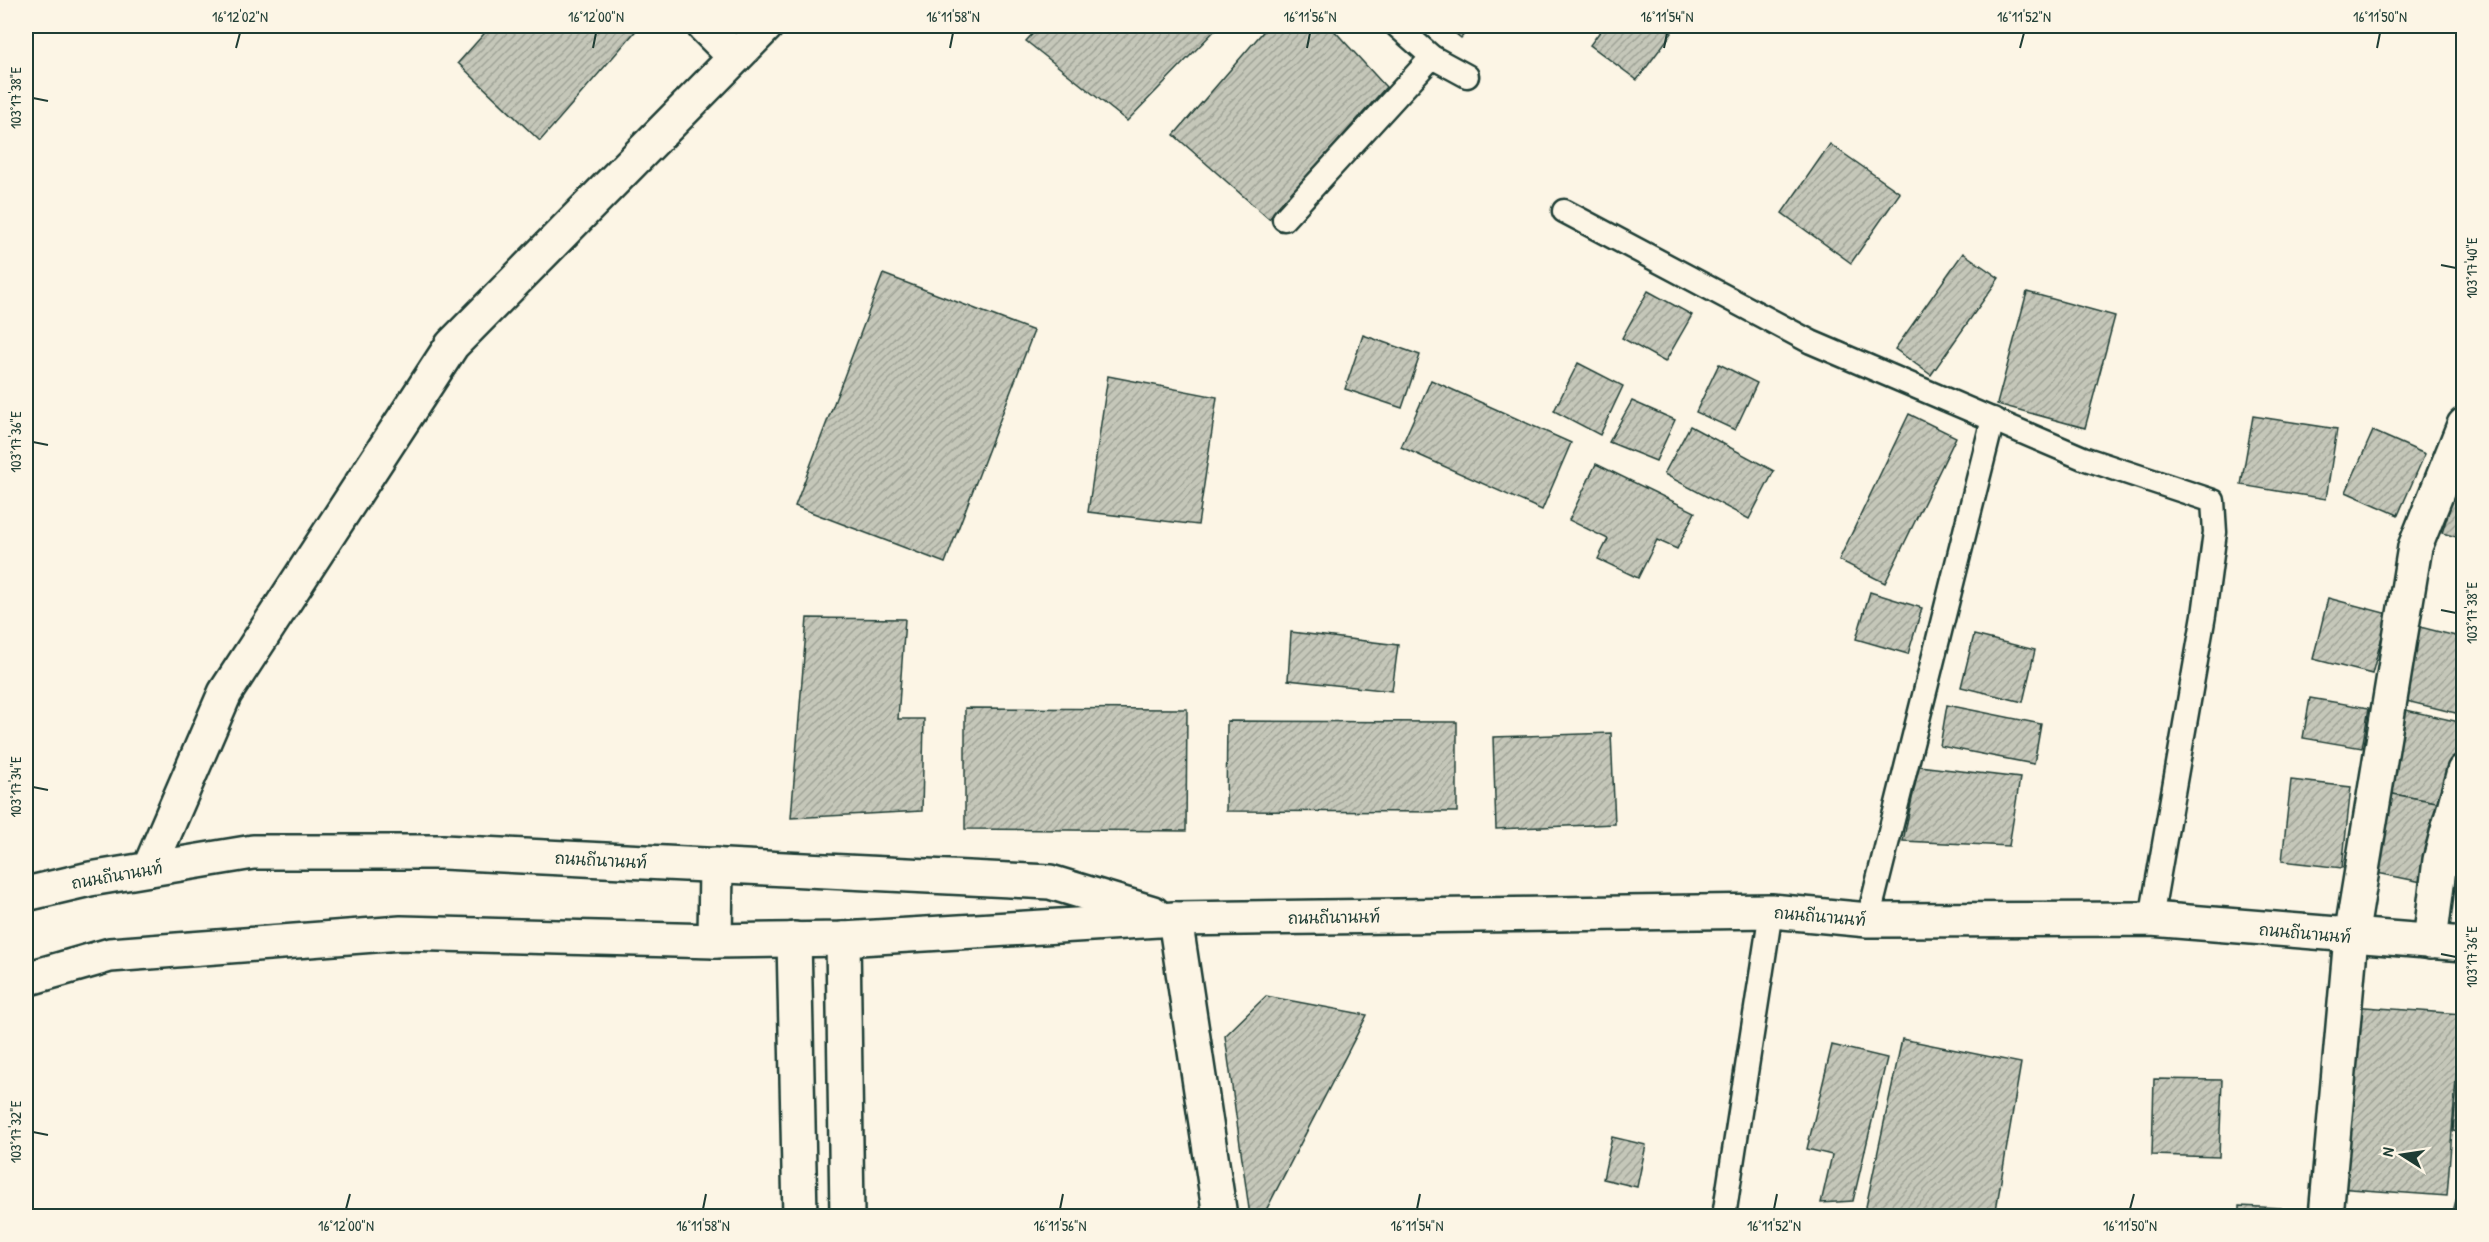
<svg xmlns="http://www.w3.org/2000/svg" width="2489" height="1242" font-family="'Patrick Hand','Playpen Sans Thai',sans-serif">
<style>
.building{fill:url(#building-hatch);stroke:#1f3d34;stroke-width:1.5}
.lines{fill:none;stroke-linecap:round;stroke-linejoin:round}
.lane-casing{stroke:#1f3d34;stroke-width:27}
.street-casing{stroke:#1f3d34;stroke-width:38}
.secondary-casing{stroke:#1f3d34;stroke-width:38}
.primary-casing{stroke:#1f3d34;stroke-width:38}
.lane{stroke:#fcf5e5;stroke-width:22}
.street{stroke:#fcf5e5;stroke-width:33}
.secondary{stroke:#fcf5e5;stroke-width:33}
.primary{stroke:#fcf5e5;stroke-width:33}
.ticks{fill:none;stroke:#1f3d34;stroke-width:2}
.labels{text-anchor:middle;stroke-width:5;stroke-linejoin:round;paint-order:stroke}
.street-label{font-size:16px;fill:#1f3d34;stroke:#fcf5e5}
.neatline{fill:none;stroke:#1f3d34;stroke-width:2}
.ticks-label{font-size:15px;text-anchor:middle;fill:#1f3d34}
</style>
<defs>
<pattern id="building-hatch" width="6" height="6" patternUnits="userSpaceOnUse" patternTransform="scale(1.5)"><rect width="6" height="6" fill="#c5c7b9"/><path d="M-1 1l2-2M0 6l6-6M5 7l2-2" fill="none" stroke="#9fa397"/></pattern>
</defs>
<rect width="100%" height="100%" fill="#fcf5e5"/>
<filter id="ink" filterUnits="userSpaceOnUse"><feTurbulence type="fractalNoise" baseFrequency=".0167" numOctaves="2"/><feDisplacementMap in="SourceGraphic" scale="12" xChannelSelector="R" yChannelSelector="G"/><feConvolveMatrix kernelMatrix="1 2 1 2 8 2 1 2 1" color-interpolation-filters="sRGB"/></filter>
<g filter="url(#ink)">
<g class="building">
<polygon points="491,26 640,26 540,141 458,63"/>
<polygon points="1040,26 1219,26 1127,121 1026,41"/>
<polygon points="1268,26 1330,26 1386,87 1269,219 1174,135"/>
<polygon points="1446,26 1471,26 1461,38"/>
<polygon points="1604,26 1662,26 1672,33 1637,80 1590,45"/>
<polygon points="1830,144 1900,193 1851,263 1782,213"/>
<polygon points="1963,253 1999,278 1931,375 1895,349"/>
<polygon points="883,274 1034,331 945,563 795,506"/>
<polygon points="1648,291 1692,315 1665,362 1622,338"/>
<polygon points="2027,292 2115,316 2085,428 1997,404"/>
<polygon points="1363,335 1420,355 1402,408 1345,389"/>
<polygon points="1578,363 1623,386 1600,435 1554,411"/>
<polygon points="1719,364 1757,383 1735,430 1696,412"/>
<polygon points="1108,376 1217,397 1198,525 1088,512"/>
<polygon points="1431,380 1571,443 1542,510 1401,447"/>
<polygon points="1632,401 1675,420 1656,461 1609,442"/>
<polygon points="1909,414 1956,437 1885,583 1839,560"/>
<polygon points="2253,416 2337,429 2326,499 2241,485"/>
<polygon points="1690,426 1774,471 1749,519 1664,474"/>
<polygon points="2373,431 2425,454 2398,515 2346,492"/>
<polygon points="2464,463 2464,539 2442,533"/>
<polygon points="1596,464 1695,512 1677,549 1657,540 1638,578 1598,559 1608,539 1569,520"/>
<polygon points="1870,592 1922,608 1908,654 1856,639"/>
<polygon points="2328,598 2388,614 2372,674 2313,659"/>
<polygon points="807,618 905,619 898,719 924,719 922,811 791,818"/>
<polygon points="2416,626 2464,638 2464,715 2398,699"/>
<polygon points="1291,632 1398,645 1392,691 1288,680"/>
<polygon points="1974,635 2035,650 2023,702 1961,687"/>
<polygon points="2310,698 2369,708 2362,748 2303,738"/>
<polygon points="1947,705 2041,724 2034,764 1940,746"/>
<polygon points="965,708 1187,709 1186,831 965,829"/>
<polygon points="2397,708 2464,723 2447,804 2382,792"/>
<polygon points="1227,721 1457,722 1457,812 1226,811"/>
<polygon points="1611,733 1615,824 1496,829 1493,737"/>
<polygon points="1919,766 2020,778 2009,846 1903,841"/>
<polygon points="2291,780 2351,787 2342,868 2282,861"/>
<polygon points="2382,792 2447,804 2432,884 2367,871"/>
<polygon points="2464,798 2464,893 2441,887"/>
<polygon points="1266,996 1367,1015 1263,1216 1250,1216 1225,1036"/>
<polygon points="2351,1006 2461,1014 2447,1196 2337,1188"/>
<polygon points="2463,1021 2464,1021 2464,1132 2453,1131"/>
<polygon points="1902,1039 2021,1063 1995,1216 1864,1216"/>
<polygon points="1832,1045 1887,1058 1853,1201 1821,1203 1832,1155 1807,1149"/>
<polygon points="2154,1079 2222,1080 2219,1157 2152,1155"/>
<polygon points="2462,1132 2464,1132 2464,1181 2457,1180"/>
<polygon points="1612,1137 1646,1145 1637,1187 1603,1179"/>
<polygon points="2456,1200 2464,1201 2464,1216 2452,1216"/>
<polygon points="2239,1206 2281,1208 2280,1216 2239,1216"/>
</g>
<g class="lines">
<defs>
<g id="lane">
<polyline points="1397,26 1432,57 1467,76"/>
<polyline points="1564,211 1811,342 2083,458 2213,501 2215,532 2204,615 2151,919"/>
<polyline points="1284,219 1432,57"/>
<polyline points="1868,920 1993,419"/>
<polyline points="1724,1216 1771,911"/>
</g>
<g id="street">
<polyline points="704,26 735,57"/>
<polyline points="1175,919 1220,1216"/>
<polyline points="794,939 800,1216"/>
<polyline points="843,939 847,1216"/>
<polyline points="2430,942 2440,860 2464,771"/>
<polyline points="2326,1216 2351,937 2415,547 2464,425"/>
</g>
<polyline id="secondary" points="149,869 225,693 452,345 766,26"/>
<g id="primary">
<polyline points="26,894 90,879 253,852 443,852 1050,882 1153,913"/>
<polyline points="715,941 716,865"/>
<polyline points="26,979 110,955 401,933 715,941 843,939 1175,919 1771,911 1868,920 2151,919 2464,944"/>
</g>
</defs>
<use href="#lane" class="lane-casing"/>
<use href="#street" class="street-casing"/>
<use href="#secondary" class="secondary-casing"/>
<use href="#primary" class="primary-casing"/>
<use href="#lane" class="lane"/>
<use href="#street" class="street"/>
<use href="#secondary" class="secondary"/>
<use href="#primary" class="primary"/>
</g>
</g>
<path class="ticks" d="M236,48L240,33M593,48L596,33M950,48L953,33M1307,48L1310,33M1664,48L1667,33M2020,48L2024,33M2377,48L2380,33M33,98L48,101M2441,265L2456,268M33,442L48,445M2441,610L2456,613M33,787L48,790M2441,954L2456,957M33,1132L48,1135M346,1209L350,1194M703,1209L706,1194M1060,1209L1063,1194M1417,1209L1420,1194M1774,1209L1777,1194M2130,1209L2134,1194"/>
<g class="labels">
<g class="street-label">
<text transform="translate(601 860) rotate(3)" y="6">ถนนถีนานนท์</text>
<text transform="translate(117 875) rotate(-10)" y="6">ถนนถีนานนท์</text>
<text transform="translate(1820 916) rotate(5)" y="6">ถนนถีนานนท์</text>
<text transform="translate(1334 917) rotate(-1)" y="6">ถนนถีนานนท์</text>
<text transform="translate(2305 933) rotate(5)" y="6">ถนนถีนานนท์</text>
</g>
</g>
<rect width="2489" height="1242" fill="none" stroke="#fcf5e5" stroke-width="66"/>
<g transform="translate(2402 1155) rotate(282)" stroke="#fcf5e5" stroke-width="4.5" paint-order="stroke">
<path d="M0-4.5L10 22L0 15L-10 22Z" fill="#1f3d34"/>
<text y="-9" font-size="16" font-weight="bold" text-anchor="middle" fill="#1f3d34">N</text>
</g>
<rect x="33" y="33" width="2423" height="1176" class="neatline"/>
<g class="ticks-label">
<text x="240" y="22">16°12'02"N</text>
<text x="596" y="22">16°12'00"N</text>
<text x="953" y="22">16°11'58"N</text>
<text x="1310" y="22">16°11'56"N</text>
<text x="1667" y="22">16°11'54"N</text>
<text x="2024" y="22">16°11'52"N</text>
<text x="2380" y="22">16°11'50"N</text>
<text transform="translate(16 98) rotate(-90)" y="5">103°17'38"E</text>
<text transform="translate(2472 268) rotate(-90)" y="5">103°17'40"E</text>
<text transform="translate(16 442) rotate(-90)" y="5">103°17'36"E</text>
<text transform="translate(2472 613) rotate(-90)" y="5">103°17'38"E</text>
<text transform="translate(16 787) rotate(-90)" y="5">103°17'34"E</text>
<text transform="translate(2472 957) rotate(-90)" y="5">103°17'36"E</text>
<text transform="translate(16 1132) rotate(-90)" y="5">103°17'32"E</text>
<text x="346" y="1231">16°12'00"N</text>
<text x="703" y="1231">16°11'58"N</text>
<text x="1060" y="1231">16°11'56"N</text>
<text x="1417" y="1231">16°11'54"N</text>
<text x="1774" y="1231">16°11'52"N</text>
<text x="2130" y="1231">16°11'50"N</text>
</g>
</svg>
